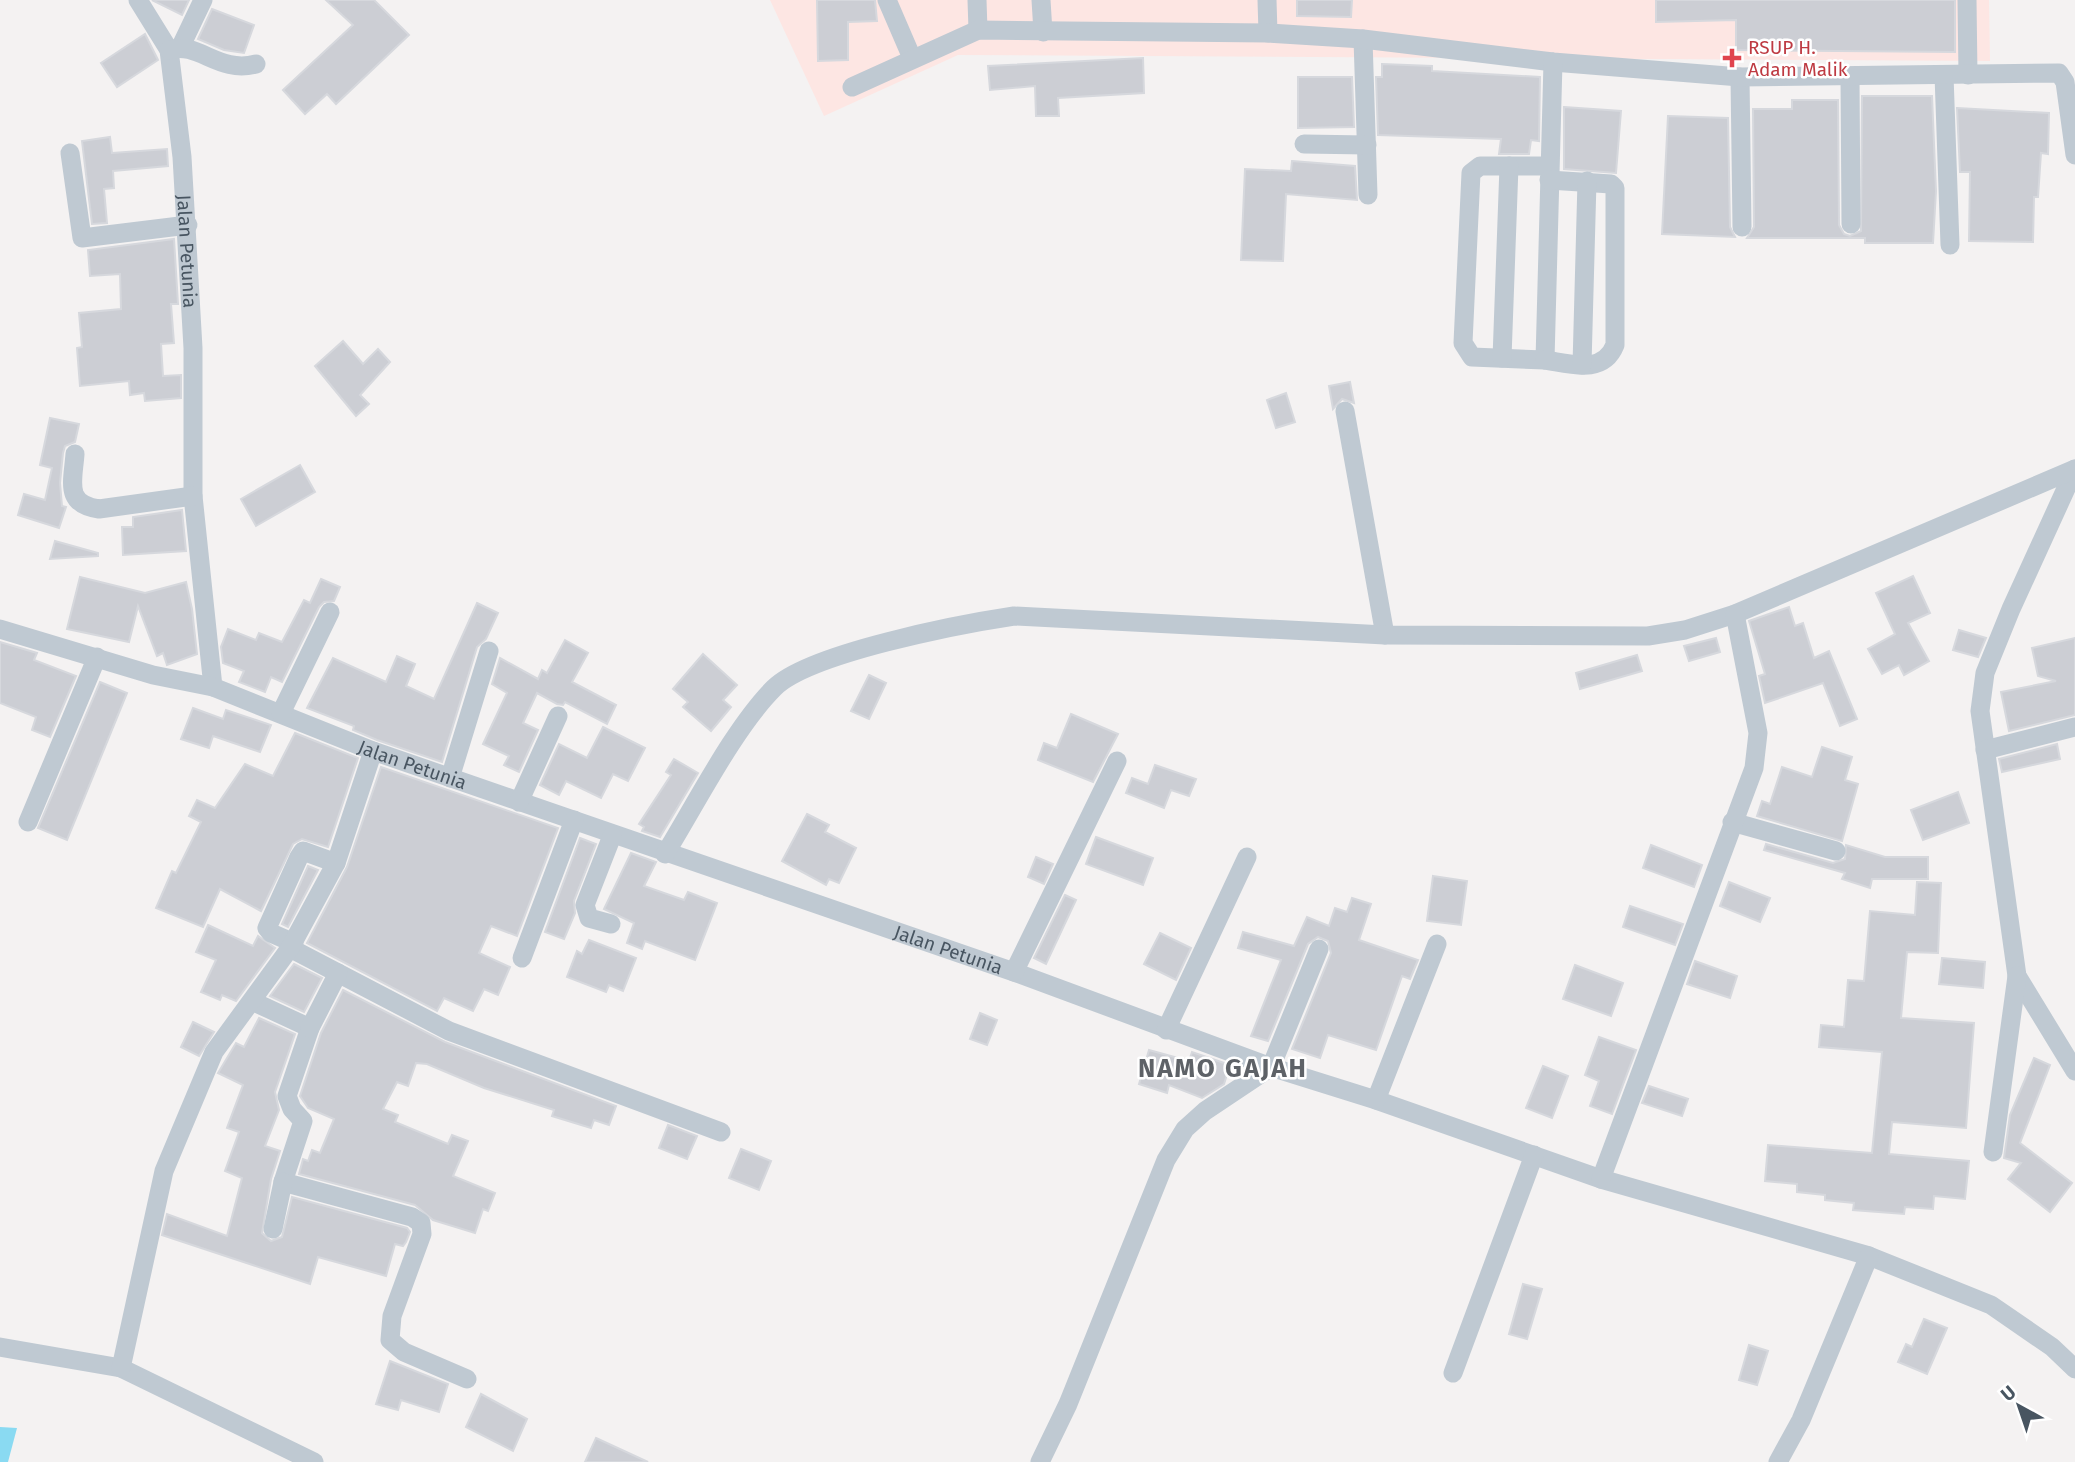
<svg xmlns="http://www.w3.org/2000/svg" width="2075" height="1462" font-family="'Fira Sans',sans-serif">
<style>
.medical{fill:#fde6e3}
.water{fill:#8adaf2}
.building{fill:#ccced4;stroke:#d6d8dd;stroke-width:2}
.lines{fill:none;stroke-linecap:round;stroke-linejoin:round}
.minor{stroke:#bfc9d2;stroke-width:19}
.health-dot{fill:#e0444e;stroke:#fff;stroke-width:2.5}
.labels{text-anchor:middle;stroke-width:5;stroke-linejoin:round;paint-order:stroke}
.health-label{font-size:19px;fill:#be3a42;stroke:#fff;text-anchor:start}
.street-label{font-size:19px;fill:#485561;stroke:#fff}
.district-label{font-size:26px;font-weight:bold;letter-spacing:2px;fill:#5e6267;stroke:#fff}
</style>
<rect width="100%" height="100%" fill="#f4f2f2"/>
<polygon class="medical" points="770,0 1989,0 1990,61 958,55 824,116"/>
<polygon class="water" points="0,1427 17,1428 8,1462 0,1462"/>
<g class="building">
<polygon points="152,0 189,0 182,15"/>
<polygon points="326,0 374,0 409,35 336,104 327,94 305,114 283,90 353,25"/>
<polygon points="817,0 875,0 877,21 848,22 848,60 818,61"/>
<polygon points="1297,0 1352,0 1351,17 1297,16"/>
<polygon points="1656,0 1955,0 1955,52 1736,50 1736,20 1656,22"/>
<polygon points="212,9 254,25 244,53 224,50 198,39"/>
<polygon points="145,34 158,60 117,87 101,63"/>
<polygon points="1143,58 1144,93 1058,98 1059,116 1036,116 1035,86 990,90 988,66"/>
<polygon points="1382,64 1432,66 1432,71 1540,77 1539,141 1531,140 1529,154 1499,154 1501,139 1378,135 1376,77 1382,77"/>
<polygon points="1298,77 1352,77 1354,127 1298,128"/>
<polygon points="1862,96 1932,96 1936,191 1933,243 1865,243 1865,238 1747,238 1754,227 1753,109 1792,109 1792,100 1838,100 1839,225 1844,234 1850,236 1861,231"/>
<polygon points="1564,107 1621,111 1616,173 1564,169"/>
<polygon points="1957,108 2049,113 2048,154 2041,153 2038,197 2034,197 2033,242 1969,241 1970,172 1960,172"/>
<polygon points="1668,116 1728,118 1730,227 1735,237 1662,234"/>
<polygon points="110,137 112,153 167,149 168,166 113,171 114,188 104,189 107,223 92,224 82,141"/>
<polygon points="1292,161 1355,166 1357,200 1286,194 1283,261 1241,260 1245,169 1291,171"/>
<polygon points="174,239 178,304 171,304 174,343 161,344 163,376 181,375 181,398 145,401 144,393 130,395 129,381 80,386 77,348 82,347 79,313 121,309 120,274 90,276 88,250"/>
<polygon points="343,341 363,364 378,349 390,362 360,395 369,404 356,416 315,366"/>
<polygon points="1350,382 1354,403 1342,399 1333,409 1329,386"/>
<polygon points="1286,393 1295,422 1276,428 1267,400"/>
<polygon points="50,418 79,424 75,442 65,446 63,453 60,483 62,506 66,507 59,528 18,515 24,494 45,500 52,468 40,465"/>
<polygon points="300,465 315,492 256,526 241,499"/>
<polygon points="182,510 186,551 123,555 122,527 133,527 133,517"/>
<polygon points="55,541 98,553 98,556 50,559"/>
<polygon points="1913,576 1930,613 1908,623 1929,661 1904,675 1899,665 1882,674 1868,649 1895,634 1876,593"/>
<polygon points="80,577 145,593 186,582 192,609 197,654 167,665 163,653 157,656 138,606 129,642 67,629"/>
<polygon points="321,579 340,587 334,601 324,602 319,607 282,682 271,677 265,692 239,682 244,671 223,663 221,647 228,629 256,640 259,633 282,642 304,600 310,603"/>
<polygon points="477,603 498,613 486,639 477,647 442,762 377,740 353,730 354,726 307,708 333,658 386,682 397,656 415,664 406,686 434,699"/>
<polygon points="1789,607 1795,626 1803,623 1814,658 1829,651 1857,719 1840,726 1823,683 1765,703 1759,676 1765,674 1749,621"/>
<polygon points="1959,630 1986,638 1978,657 1953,650"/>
<polygon points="1716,638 1720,652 1689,661 1684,646"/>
<polygon points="2075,638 2075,715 2009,731 2001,692 2056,681 2038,676 2032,648"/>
<polygon points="565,640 588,653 572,682 616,705 607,724 565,702 563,705 557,704 537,693 523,723 538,730 519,772 504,765 509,756 483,744 507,693 492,684 500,658 538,679 542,670 547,673"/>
<polygon points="0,642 37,653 34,660 76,676 50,737 32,730 36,717 0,703"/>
<polygon points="703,654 737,685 723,700 731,707 711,731 683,707 688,702 673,689"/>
<polygon points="1637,655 1642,671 1580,689 1576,673"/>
<polygon points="869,675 886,683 869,719 851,711"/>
<polygon points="100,682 127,693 67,840 38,828"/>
<polygon points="193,708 223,719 226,710 271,725 260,752 213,736 209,748 181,739"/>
<polygon points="1071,714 1118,734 1093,782 1038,760 1044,743 1057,748"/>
<polygon points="603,727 645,748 628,781 613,774 601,798 566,781 559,795 540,785 559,744 587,758"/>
<polygon points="295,733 358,758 328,847 302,839 293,844 261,911 220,889 203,927 156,908 172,871 176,873 201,822 189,816 197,800 215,808 245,764 273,776"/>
<polygon points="2057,744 2060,759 2002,772 1999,759"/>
<polygon points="1822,747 1852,757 1845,780 1858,784 1842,841 1757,816 1762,801 1770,804 1782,767 1812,777"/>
<polygon points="674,759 698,773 660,837 642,831 644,827 639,824 671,775 666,772"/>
<polygon points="1155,765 1196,779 1189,796 1171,790 1164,808 1126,793 1132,778 1148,784"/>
<polygon points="381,767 558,828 517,936 491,926 479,953 510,967 498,995 484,989 473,1011 444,998 437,1011 307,943 347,867"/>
<polygon points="1958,792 1969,823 1923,840 1911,810"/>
<polygon points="807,814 829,825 825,832 856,848 839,883 829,879 826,885 782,861"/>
<polygon points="1096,837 1153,858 1143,885 1086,864"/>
<polygon points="580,838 596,844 574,901 575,913 564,939 545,932"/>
<polygon points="1766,844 1833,863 1845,859 1846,845 1885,857 1928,857 1928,879 1872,879 1870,888 1842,879 1845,873 1764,850"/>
<polygon points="1651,845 1702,865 1694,887 1643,868"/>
<polygon points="631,853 656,862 644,886 684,900 688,892 717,903 695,960 645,941 642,949 627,943 634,923 604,909"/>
<polygon points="1036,857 1053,864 1044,884 1028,877"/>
<polygon points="308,866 318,870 288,927 282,924"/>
<polygon points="1433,876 1467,881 1461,925 1427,921"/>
<polygon points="1729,882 1770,898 1760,922 1720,906"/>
<polygon points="1917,882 1941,883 1938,953 1907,952 1901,1018 1974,1023 1966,1128 1892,1122 1889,1154 1969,1161 1965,1199 1934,1196 1933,1209 1905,1207 1904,1214 1853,1210 1854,1203 1825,1200 1825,1195 1797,1192 1797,1184 1765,1181 1768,1145 1872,1153 1882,1052 1819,1047 1821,1025 1844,1027 1848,980 1864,981 1870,911 1915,915"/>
<polygon points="1065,895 1076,900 1046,964 1034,958"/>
<polygon points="1352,898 1371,904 1359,940 1418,960 1410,979 1402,976 1376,1050 1328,1035 1320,1058 1292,1049 1331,953 1328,941 1318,937 1308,944 1268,1041 1251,1036 1281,960 1238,948 1243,932 1294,946 1307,917 1329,926 1335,908 1347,912"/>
<polygon points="1630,906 1683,924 1675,945 1623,927"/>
<polygon points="208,925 253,946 258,936 275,948 236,1001 222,995 220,1000 201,992 216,960 196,952"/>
<polygon points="1160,933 1191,948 1176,980 1144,964"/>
<polygon points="589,940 636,958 623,991 609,985 606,992 567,977 577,951 582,954"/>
<polygon points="1942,958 1985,962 1983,988 1939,984"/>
<polygon points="1695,961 1737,976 1730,998 1687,984"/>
<polygon points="294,964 322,978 304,1012 270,996"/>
<polygon points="1575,965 1623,983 1611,1016 1563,999"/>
<polygon points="343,990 445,1042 616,1106 609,1125 594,1120 591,1128 552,1116 554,1110 484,1088 427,1064 416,1063 408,1086 397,1082 383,1109 398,1115 395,1122 448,1144 452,1135 468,1141 453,1176 495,1193 488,1211 483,1209 475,1233 433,1220 415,1205 299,1174 303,1159 308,1161 312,1150 320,1153 334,1119 308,1108 300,1096 321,1033"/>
<polygon points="980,1013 997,1020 987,1045 970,1039"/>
<polygon points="259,1018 295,1034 275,1092 279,1110 265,1146 280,1151 271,1179 262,1233 271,1241 282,1237 292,1197 407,1228 410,1232 406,1242 403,1246 395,1244 386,1276 318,1257 310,1284 162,1235 167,1214 227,1236 242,1178 225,1171 239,1132 227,1128 243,1085 218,1073 236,1043 244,1047"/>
<polygon points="193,1022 214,1032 199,1056 181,1047"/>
<polygon points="1599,1037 1636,1050 1612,1114 1590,1106 1599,1081 1585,1075"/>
<polygon points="1149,1050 1189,1061 1192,1052 1230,1065 1224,1084 1202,1098 1169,1085 1167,1093 1139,1084"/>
<polygon points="2034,1058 2050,1065 2020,1143 2072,1183 2050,1212 2008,1179 2021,1163 2004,1158 2010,1115"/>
<polygon points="1543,1066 1568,1076 1552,1118 1526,1108"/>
<polygon points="1649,1086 1688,1099 1682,1116 1642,1103"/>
<polygon points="668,1125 697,1136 687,1159 659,1148"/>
<polygon points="741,1149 771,1161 759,1190 729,1178"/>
<polygon points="1523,1284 1542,1289 1527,1339 1509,1334"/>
<polygon points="1924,1319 1947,1328 1927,1374 1898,1362 1906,1344 1912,1347"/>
<polygon points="1749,1345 1768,1351 1757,1385 1739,1380"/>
<polygon points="390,1361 448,1384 439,1412 401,1400 398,1410 376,1404"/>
<polygon points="481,1394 527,1419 513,1451 466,1427"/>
<polygon points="596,1438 648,1462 585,1462"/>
</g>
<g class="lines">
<g class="minor">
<path id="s1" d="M138,0L169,50L182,157L193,348V496L213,687L373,751L1014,972L1271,1067L1376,1100L1601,1179L1869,1256L1991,1305L2052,1347L2075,1369"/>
<polyline points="887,0 912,58"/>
<polyline points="977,0 978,30"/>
<polyline points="1041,0 1043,32"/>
<polyline points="1267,0 1268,33"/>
<polyline points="1967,0 1968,75"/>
<polyline points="1363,39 1368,195"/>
<polyline points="181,46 203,0"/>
<path d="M169,50C199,41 218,74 256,64"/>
<polyline points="1944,75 1950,245"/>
<polyline points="1740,77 1742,227"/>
<polyline points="1850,77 1851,224"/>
<polyline points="852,87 978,30 1268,33 1363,39 1553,62 1740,77 2059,73 2065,82 2075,155"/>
<polyline points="1304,144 1367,145"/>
<polyline points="70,153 82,238 188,225"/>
<polyline points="1549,166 1480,166 1471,173 1463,343 1472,357 1545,360 1553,62"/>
<polyline points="1502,358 1509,166"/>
<path d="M1545,360C1571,364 1603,375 1615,345V188L1611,184L1549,180"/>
<polyline points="1582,365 1587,181"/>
<polyline points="1345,411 1385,635"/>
<path d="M75,454C73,482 64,504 99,509L193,496"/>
<polyline points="2075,469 2011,609 1985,673 1980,711 2017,976 2075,1071"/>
<polyline points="0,629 153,675 213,687"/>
<polyline points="281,713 330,612"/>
<polyline points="1985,750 2075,727"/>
<polyline points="450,778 489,651"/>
<polyline points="519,802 558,716"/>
<polyline points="28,822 97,657"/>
<polyline points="1732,822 1836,851"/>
<path d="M665,854C696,804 734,728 774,688C809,653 961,624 1014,616L1385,635L1648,636L1685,630L1735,614L2075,469"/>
<polyline points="611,924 589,918 585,905 612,836"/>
<polyline points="294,943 271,933 267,928 299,857 303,851 336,863"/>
<polyline points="290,948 449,1031 721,1132"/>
<polyline points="522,958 574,820"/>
<polyline points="1014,972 1117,761"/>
<polyline points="252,1001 310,1028 287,1096 292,1109 303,1121 283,1182 412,1217 421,1223 422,1234 392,1316 390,1340 404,1352 467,1379"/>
<polyline points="310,1028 338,973"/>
<polyline points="1166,1030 1247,857"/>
<polyline points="1376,1100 1437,944"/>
<polyline points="1993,1152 2017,976"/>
<polyline points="1601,1179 1754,768 1758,733 1735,614"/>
<polyline points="273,1229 283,1182"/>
<polyline points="0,1347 121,1368 314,1462"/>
<polyline points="121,1368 164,1171 214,1052 290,948 336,863 373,751"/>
<polyline points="1453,1373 1534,1155"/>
<polyline points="1040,1462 1068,1404 1166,1160 1185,1129 1205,1111 1271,1067 1319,949"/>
<polyline points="1778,1462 1801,1420 1869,1256"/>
</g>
</g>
<path class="health-dot" d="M1728.5 47.5h7v7h7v7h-7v7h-7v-7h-7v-7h7z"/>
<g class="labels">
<g class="health-label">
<text x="1748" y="54">RSUP H.<tspan x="1748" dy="22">Adam Malik</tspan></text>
</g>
<g class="street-label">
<text dy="7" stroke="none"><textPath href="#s1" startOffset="261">Jalan Petunia</textPath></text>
<text dy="7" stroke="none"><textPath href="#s1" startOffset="912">Jalan Petunia</textPath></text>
<text dy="7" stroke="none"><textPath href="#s1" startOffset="1479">Jalan Petunia</textPath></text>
</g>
<g class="district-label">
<text x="1223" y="1077">NAMO GAJAH</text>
</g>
</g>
<g transform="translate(2019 1406) rotate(320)" stroke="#ffffff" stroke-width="5" paint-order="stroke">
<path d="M0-5L12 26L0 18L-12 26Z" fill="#485561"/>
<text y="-10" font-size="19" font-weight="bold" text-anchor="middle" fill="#485561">U</text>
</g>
</svg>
